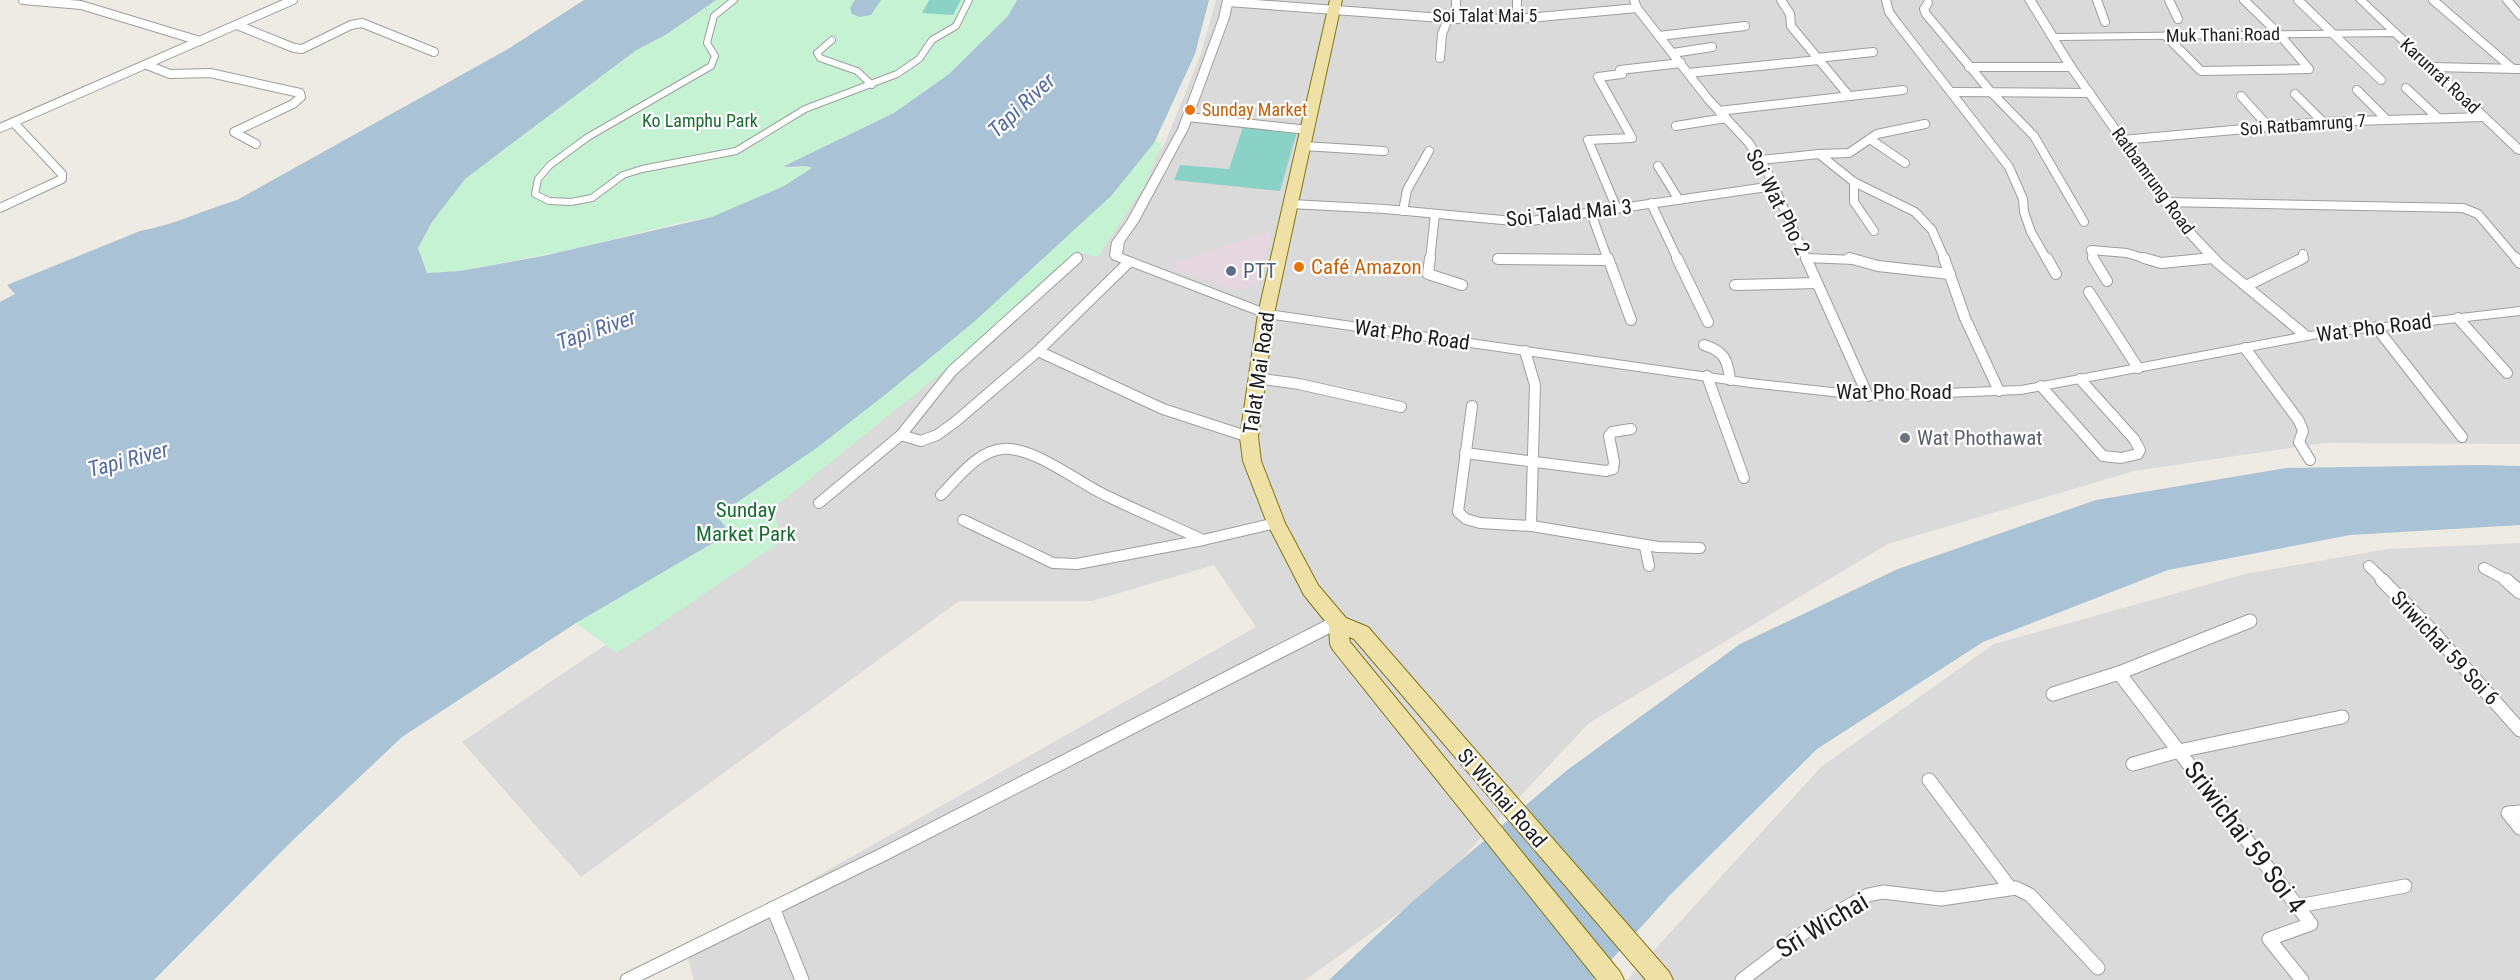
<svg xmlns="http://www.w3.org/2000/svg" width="2520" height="980" font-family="'Roboto Condensed',sans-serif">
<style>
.residential{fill:#dbdada}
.industrial{fill:#e5d6df}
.park{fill:#c5f2d3}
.pitch{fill:#8bd2c6}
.water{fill:#a9c2d5}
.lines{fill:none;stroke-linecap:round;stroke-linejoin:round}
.pedestrian-casing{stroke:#9e9e9e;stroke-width:8}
.minor-far2-casing{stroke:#9e9e9e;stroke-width:10}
.minor-far1-casing{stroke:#9e9e9e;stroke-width:12}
.minor-casing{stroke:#9e9e9e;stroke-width:15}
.tertiary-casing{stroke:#9e9e9e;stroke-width:2}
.primary-casing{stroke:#837613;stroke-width:2}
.pedestrian{stroke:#fff;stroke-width:6}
.minor-far2{stroke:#fff;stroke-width:8}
.minor-far1{stroke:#fff;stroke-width:10}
.minor{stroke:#fff;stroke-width:13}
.tertiary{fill:#fff;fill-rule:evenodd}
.primary{fill:#efe0a6;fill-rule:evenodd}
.food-dot{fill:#e8710a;stroke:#fff;stroke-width:2}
.service-dot{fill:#5c6f8a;stroke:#fff;stroke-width:2}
.worship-dot{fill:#6b7280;stroke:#fff;stroke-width:2}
.labels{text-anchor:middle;stroke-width:4.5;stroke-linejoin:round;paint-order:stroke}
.far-street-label{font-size:18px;fill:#1d1d1d;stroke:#fff}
.far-food-label{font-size:18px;fill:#c56008;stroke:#fff;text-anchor:start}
.far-park-label{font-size:18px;fill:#196c32;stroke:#fff}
.street-label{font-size:21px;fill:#1d1d1d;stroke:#fff}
.food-label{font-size:21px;fill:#c56008;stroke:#fff;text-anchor:start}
.service-label{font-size:21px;fill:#4e5e75;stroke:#fff;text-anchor:start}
.worship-label{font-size:21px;fill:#5b616d;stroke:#fff;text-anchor:start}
.park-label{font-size:21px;fill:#196c32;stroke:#fff}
.water-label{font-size:22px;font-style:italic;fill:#566ba0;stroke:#fff}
.near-street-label{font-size:26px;fill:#1d1d1d;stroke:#fff}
</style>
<rect width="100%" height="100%" fill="#edebe4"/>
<g class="residential">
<polygon points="1216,0 2520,0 2520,444 2324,443 2134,471 1888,544 1589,723 1433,889 1305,980 694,980 686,951 1256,627 1214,565 1092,601 959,601 581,877 462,742 763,538 754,508 1119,201 1164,145 1201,54"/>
<polygon points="2520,543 2520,980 1627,980 1821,767 1994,644 2245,574 2388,549"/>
</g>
<polygon class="industrial" points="1271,231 1258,285 1236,291 1163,266"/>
<g class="park">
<polygon points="716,0 1017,0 1008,16 949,74 894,113 785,165 792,169 803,165 812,168 784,186 712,217 691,220 570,250 460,271 427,273 418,248 432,222 465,179 635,51 667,34"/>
<polygon points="1148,139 1162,143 1145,185 1098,257 1080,253 969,351 772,509 783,540 617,653 576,623 718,532 703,516"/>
</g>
<g class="pitch">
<polygon points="929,0 961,0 953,15 922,13"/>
<polygon points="1243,127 1297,132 1280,191 1174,180 1180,165 1229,169"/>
</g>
<g class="water">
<path d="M584,0H716L667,34L635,51L465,179L432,222L418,248L427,273L460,271L543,256L712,217L784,186L812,168C802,164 794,169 784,166L894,113L949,74L1008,16L1017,0H1209L1195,54L1154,143L1111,196L975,321L886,394L818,447L717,516L730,533L576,623L402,737L292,841L154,980H0V302L15,294L7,285L140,231C174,225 204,210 237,200L508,49Z"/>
<polygon points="855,0 881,0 871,15 860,17 852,14 850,8"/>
<polygon points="2480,465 2520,466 2520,525 2350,535 2168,570 1983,642 1817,749 1671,894 1593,980 1329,980 1413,901 1566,771 1740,644 1898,569 2096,500 2286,468"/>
</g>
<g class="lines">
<defs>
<g id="pedestrian">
<polyline points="734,0 714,16 707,43 715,56 711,66 588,137 550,165 538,179 535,194 549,201 571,202 592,198 623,175 642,169 736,151 805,109 897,74 919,59 932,40 956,26 969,0"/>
<polyline points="832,40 817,53 820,58 857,71 872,85"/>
</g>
<g id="minor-far2">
<polyline points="23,0 81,5 200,41"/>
<polyline points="1456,0 1456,19"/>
<polyline points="1517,0 1517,19"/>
<polyline points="1634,0 1637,8 1708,99 1749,143 1767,171 1807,260"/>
<polyline points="1781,0 1790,14 1791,26 1849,96"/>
<polyline points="1886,0 1889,12 1897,23 2009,167 2023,199 2024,212 2031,232 2047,260"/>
<polyline points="2097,0 2105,22"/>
<polyline points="2169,0 2178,19"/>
<polyline points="2298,0 2381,80"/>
<polyline points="2433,0 2513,69"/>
<polyline points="2507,0 2520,15"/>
<polyline points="1228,2 1456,19 1517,19 1637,8"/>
<polyline points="1928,3 1924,9 1926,14 1991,92 2034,136 2084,222"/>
<polyline points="237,25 294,48 302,49 351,25 362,23 434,52"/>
<polyline points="1659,36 1745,26"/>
<polyline points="2166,36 2201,71 2309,69 2279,34 2244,0"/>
<polyline points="1673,53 1712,47"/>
<polyline points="1440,58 1442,34 1448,19"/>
<polyline points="1817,58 1873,52"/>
<polyline points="147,65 170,74 210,73 300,93 301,97 293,104 234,132 256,144"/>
<polyline points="1969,67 2071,67"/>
<polyline points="2432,67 2520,69"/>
<polyline points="1688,73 1819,60"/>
<polyline points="2406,88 2438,118"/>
<polyline points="2357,90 2386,119"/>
<polyline points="1952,92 2090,93"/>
<polyline points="2295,94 2323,122"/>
<polyline points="2241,96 2268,126"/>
<polyline points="1719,111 1903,90"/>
<polyline points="1188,117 1308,130"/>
<polyline points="1676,126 1726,118"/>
<polyline points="0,128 293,0"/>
<polyline points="1870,139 1905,163"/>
<polyline points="2122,140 2323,122 2484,117"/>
<polyline points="1304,146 1384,151"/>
<polyline points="1819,154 1849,153 1877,134 1925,124"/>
<polyline points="1760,160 1819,154 1854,182 1915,212 1932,230 1945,260"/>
<polyline points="1658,166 1679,200"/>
<polyline points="1854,182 1854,202 1874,231"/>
<polyline points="2165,202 2463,208 2478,214 2517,260"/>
<polyline points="1651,203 1678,260"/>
<polyline points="1291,204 1385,209 1524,222 1774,186"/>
<polyline points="0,208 62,179 62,174 14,123"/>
<polyline points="1617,209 1588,140 1632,138 1598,77 1622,74 1620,70 1681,63"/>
<polyline points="1403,211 1407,190 1429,151"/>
<polyline points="1591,213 1608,260"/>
<polyline points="1806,258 1855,260"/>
<polyline points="1498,259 1561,260"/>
<polyline points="1075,260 1077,258"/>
<polyline points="1430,260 1435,214"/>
<polyline points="2094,260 2091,250 2127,253 2149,260"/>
<polyline points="2197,260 2214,258"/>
<polyline points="2300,260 2303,258 2303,254"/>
</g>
<g id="minor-far1">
<polyline points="1430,258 1428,274 1462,285"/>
<polyline points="1608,258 1631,320"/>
<polyline points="1677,258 1708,322"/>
<polyline points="1806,258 1868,396"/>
<polyline points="1849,258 1878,266 1950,274"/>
<polyline points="1944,258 1965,318 1999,391"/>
<polyline points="2047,258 2056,274"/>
<polyline points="2093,258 2107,281"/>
<polyline points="2144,258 2161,263 2213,258"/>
<polyline points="2516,258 2520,263"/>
<polyline points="1498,259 1608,260"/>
<polyline points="1735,285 1817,283"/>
<polyline points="2246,286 2303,258"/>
<polyline points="2089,292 2138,368"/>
<polyline points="2458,318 2507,373"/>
<polyline points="2376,327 2462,437"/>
<path d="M1704,345C1724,351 1728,360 1730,380"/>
<polyline points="2245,348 2299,421 2303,431 2299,442 2310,460"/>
<polyline points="1038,351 1163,409 1249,437"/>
<polyline points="1525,351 1535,385 1531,525"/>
<polyline points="1707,376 1744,478"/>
<polyline points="1255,378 1299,384 1401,407"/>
<polyline points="2041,386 2103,456 2121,458 2138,454 2140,450 2134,439 2080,379"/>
<polyline points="1472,406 1458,512 1466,519 1480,523 1532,526 1658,547 1700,548"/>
<polyline points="901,435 952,371 1077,258"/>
<polyline points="1465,453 1606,471 1613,469 1614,462 1609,436 1612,432 1631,429"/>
<path d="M941,495C958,478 977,451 1003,449C1033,446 1079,483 1107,496C1138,511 1171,525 1203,540"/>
<polyline points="819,503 901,435 921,441 937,435 955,422 1038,351 1129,262"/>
<polyline points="963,520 1053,563 1077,564 1203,540 1276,523"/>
<polyline points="1645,547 1649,566"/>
<polyline points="2369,566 2384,581"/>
<polyline points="2484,568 2508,581"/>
</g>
<g id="minor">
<polyline points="2382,580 2432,631 2520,730"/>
<polyline points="2506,580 2520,592"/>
<polyline points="2119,673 2311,924 2269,939 2302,980"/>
<polyline points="2053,694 2119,673 2250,621"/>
<polyline points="2133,764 2179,751 2342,717"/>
<polyline points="1929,780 2010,888"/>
<polyline points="2520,812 2508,813 2520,828"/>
<polyline points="2298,906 2405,886"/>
<polyline points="773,908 802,980"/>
<polyline points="627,980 884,854 1337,622"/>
<polyline points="1742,980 1810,928 1868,895 1883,892 1941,899 2016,888 2030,895 2098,968"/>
</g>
<polygon id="tertiary" points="1223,0 1233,0 1229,18 1188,129 1138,222 1124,242 1122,254 1268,310 1750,379 1868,392 2021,386 2296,334 2214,266 2177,225 2066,67 2025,0 2035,0 2056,34 2387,30 2356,0 2366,0 2520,145 2520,154 2516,153 2393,36 2059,40 2076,67 2185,221 2222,260 2309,332 2520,307 2520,315 2323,337 2021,394 1868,400 1750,387 1266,318 1112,259 1110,256 1112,242 1127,221 1178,129 1219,18"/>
<polygon id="primary" points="1330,0 1342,0 1274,314 1258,437 1261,461 1285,523 1318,585 1346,618 1368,627 1669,972 1673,980 1646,980 1354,639 1349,637 1350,642 1620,972 1624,980 1597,980 1333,650 1330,644 1329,626 1304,595 1267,523 1243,461 1240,437 1258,314"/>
</defs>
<use href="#pedestrian" class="pedestrian-casing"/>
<use href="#minor-far2" class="minor-far2-casing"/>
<use href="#minor-far1" class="minor-far1-casing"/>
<use href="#minor" class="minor-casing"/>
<use href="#tertiary" class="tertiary-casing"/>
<use href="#primary" class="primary-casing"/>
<use href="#pedestrian" class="pedestrian"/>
<use href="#minor-far2" class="minor-far2"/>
<use href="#minor-far1" class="minor-far1"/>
<use href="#minor" class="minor"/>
<use href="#tertiary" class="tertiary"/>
<use href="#primary" class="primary"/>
</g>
<g class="food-dot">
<circle cx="1190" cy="110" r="6"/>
<circle cx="1299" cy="267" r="6"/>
</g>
<circle class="service-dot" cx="1231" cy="271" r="6"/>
<circle class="worship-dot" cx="1905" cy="438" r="6"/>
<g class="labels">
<g class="far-street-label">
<text x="1485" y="22">Soi Talat Mai 5</text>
<text transform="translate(2223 35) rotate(-1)" y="6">Muk Thani Road</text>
<text transform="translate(2440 76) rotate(43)" y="6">Karunrat Road</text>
<text transform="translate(2303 125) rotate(-4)" y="6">Soi Ratbamrung 7</text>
<text transform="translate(2153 181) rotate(54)" y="6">Ratbamrung Road</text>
</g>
<g class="far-food-label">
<text x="1202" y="116">Sunday Market</text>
</g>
<g class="far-park-label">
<text x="700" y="127">Ko Lamphu Park</text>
</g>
<g class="street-label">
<text transform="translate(1778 202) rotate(63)" y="7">Soi Wat Pho 2</text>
<text transform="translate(1569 213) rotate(-6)" y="7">Soi Talad Mai 3</text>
<text transform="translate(2374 328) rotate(-7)" y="7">Wat Pho Road</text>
<text transform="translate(1412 335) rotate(8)" y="7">Wat Pho Road</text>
<text transform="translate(1259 373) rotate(-82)" y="7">Talat Mai Road</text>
<text x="1894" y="399">Wat Pho Road</text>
<text transform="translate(2445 648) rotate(47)" y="7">Sriwichai 59 Soi 6</text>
<text transform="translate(1502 798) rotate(49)" y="7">Si Wichai Road</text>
</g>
<g class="food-label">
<text x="1311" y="274">Café Amazon</text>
</g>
<g class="service-label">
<text x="1243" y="278">PTT</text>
</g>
<g class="worship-label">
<text x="1917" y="445">Wat Phothawat</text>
</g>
<g class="park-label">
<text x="746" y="517">Sunday<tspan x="746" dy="24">Market Park</tspan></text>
</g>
<g class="water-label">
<text transform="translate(1021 105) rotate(-43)" y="8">Tapi River</text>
<text transform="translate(596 329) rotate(-19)" y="8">Tapi River</text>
<text transform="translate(128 459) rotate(-15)" y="8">Tapi River</text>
</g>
<g class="near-street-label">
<text transform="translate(2245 837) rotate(53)" y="9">Sriwichai 59 Soi 4</text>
<text transform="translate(1822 925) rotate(-31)" y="9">Sri Wichai</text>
</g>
</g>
</svg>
